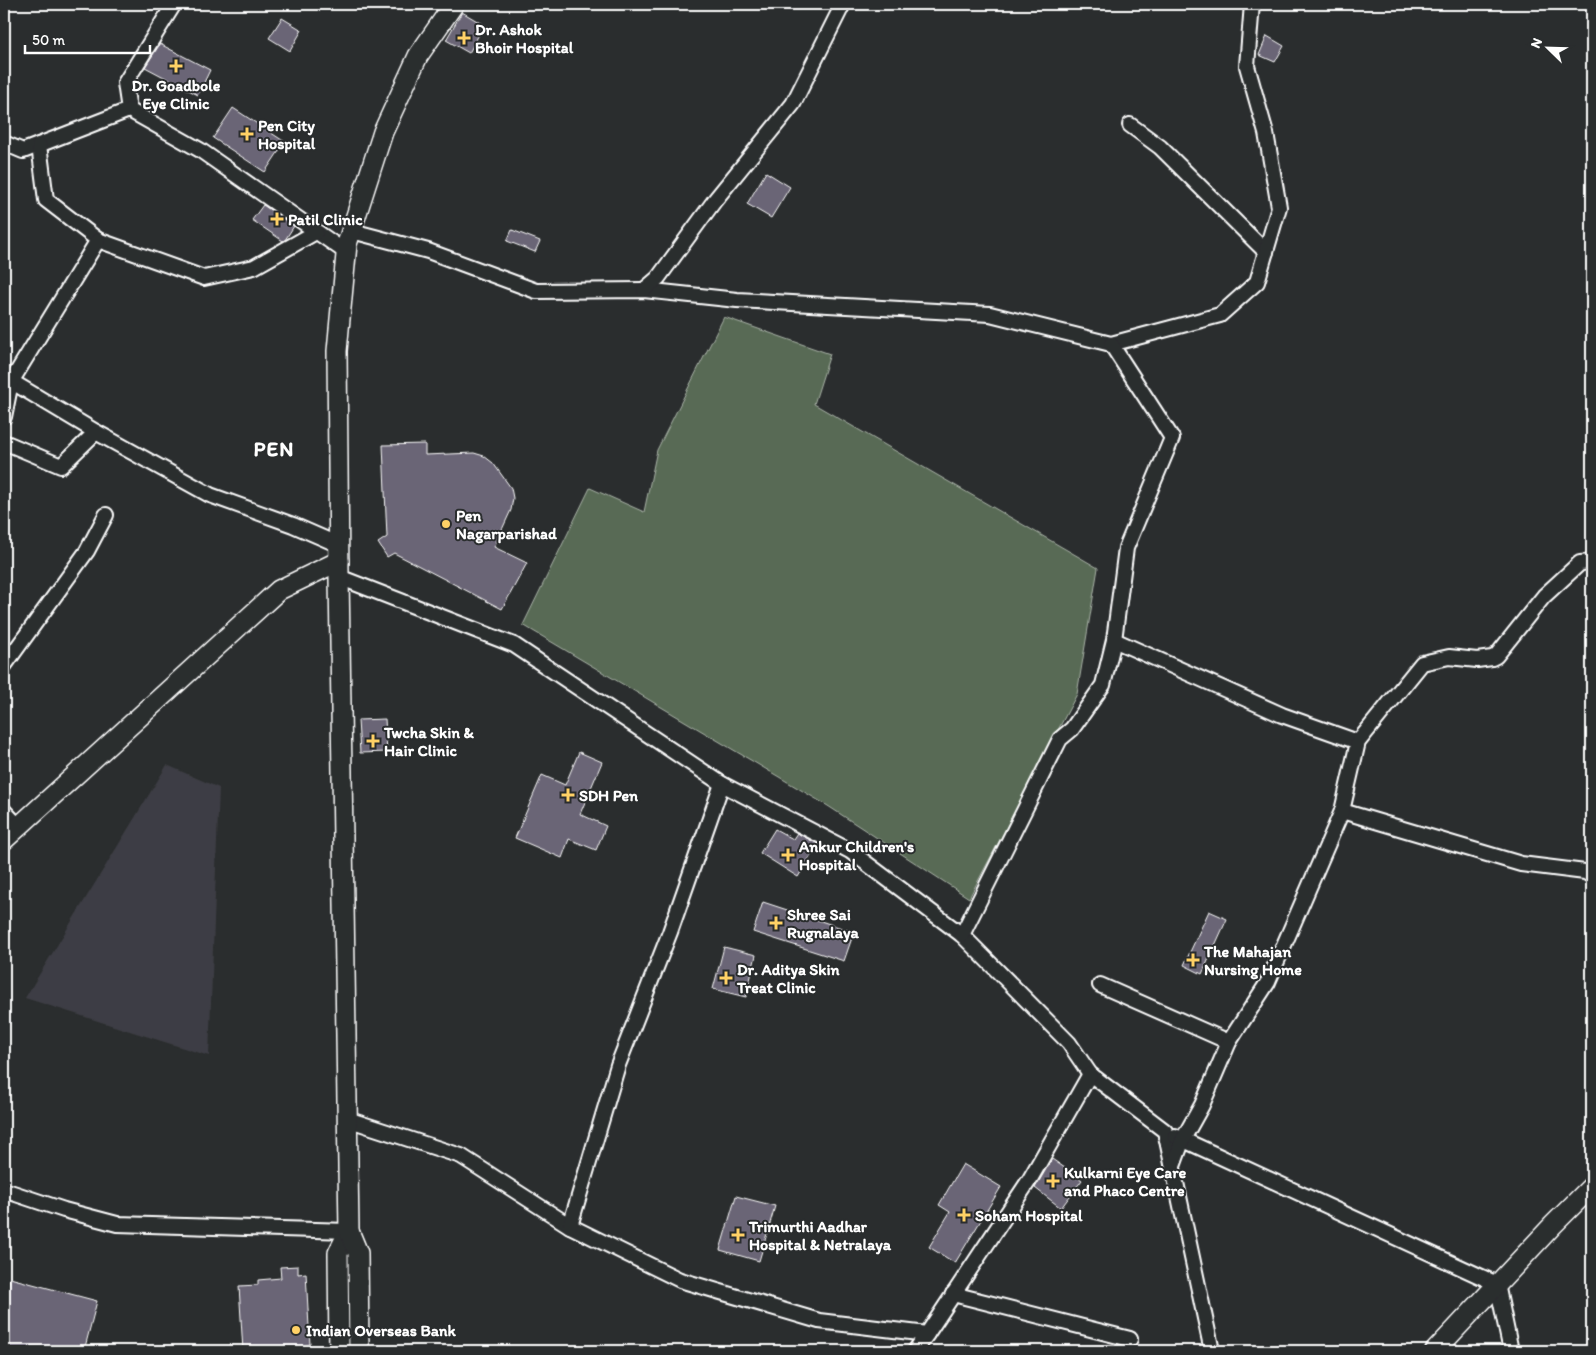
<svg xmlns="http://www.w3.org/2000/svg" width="1596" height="1355" font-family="Itim,sans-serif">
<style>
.built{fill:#3e3e44}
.green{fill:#586b55;stroke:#acb5aa}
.building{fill:#6b6576;stroke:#fff}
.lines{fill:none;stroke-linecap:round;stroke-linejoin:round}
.street-casing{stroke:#fff;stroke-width:18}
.secondary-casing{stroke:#fff;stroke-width:22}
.street{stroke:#2a2d2e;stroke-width:14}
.secondary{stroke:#2a2d2e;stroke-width:19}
.poi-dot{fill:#ffd166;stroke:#2a2d2e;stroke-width:2}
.labels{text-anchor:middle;stroke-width:4;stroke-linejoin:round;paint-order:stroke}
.poi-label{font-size:16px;font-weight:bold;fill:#fff;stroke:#2a2d2e;text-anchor:start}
.district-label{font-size:21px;font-weight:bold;letter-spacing:1px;fill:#fff;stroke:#2a2d2e}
</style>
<rect width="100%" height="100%" fill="#2a2d2e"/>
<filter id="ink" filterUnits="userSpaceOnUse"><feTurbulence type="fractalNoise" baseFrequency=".02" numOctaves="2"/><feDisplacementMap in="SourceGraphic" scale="10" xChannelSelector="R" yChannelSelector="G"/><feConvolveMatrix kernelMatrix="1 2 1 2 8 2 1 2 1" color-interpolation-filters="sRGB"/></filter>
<g filter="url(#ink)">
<polygon class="built" points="167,765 219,788 209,1056 25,998"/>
<polygon class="green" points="724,317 830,354 814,404 1098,568 1077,694 969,898 828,806 523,625 590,488 644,512 657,450"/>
<g class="building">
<polygon points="462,12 484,25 469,53 446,40"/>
<polygon points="282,18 302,30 290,51 269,38"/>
<polygon points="1267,36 1284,46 1275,62 1259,55"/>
<polygon points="160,44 210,70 198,95 145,67"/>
<polygon points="233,108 285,142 265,172 213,138"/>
<polygon points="766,172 790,187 771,218 747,204"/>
<polygon points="263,205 294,226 285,240 283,241 252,220"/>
<polygon points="512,230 540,241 535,252 507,241"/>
<polygon points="425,444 425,455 474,453 484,456 493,463 511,488 513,498 511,510 494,547 527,563 502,609 394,553 387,557 378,543 387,537 383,445"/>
<polygon points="385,719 387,752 360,753 358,720"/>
<polygon points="579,752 602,762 580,814 606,826 596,850 569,839 562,858 515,838 542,775 565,785"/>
<polygon points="775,829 793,839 797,833 818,844 798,877 760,853"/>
<polygon points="763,902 854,932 844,961 753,932"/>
<polygon points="1209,911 1227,919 1202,974 1184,965"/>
<polygon points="724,947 756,955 746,997 713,989"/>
<polygon points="1052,1159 1082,1180 1061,1208 1035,1188"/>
<polygon points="963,1164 1001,1187 955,1263 929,1247 950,1212 939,1205"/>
<polygon points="736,1196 775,1206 759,1261 720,1250"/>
<polygon points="298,1266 298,1274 306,1273 310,1345 301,1346 301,1351 243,1351 239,1286 258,1285 258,1280 281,1278 280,1267"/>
<polygon points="10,1278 97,1301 84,1351 4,1351 4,1302"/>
</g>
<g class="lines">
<defs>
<g id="street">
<polyline points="129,110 125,83 174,4"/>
<polyline points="1130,125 1160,147 1266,252"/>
<polyline points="4,143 23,151 129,110 200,150 347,253"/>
<polyline points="39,145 46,200 98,240 204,278 254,267 316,232"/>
<polyline points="352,231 428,251 536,291 644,290 737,300 990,314 1111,344 1220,315 1257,282 1279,207 1266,133 1247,66 1252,4"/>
<polyline points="644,290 658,278 715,200 793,104 843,4"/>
<polyline points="4,377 96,432"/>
<polyline points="4,417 11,382 98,240"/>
<polyline points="4,442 61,466 96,432 210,495 293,525 339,545"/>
<polyline points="339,577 514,645 722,784 850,851 962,935 1069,1043 1090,1074 1165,1131 1212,1351"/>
<polyline points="1114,640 1282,715 1358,742"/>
<polyline points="4,666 87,551 106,515"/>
<polyline points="4,811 18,826"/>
<polyline points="1342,811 1521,864 1585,872 1592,876"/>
<polyline points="962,935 1060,739 1072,729 1103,685 1114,640 1126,548 1172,438 1111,344"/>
<polyline points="1100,985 1229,1042"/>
<polyline points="347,1119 461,1156 570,1226 680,1280 819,1321 927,1334 1030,1179 1090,1074"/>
<polyline points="1175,1136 1497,1284 1511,1351"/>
<polyline points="1173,1166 1183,1139 1202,1105 1229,1042 1268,982 1342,811 1358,742 1422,663 1449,657 1477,660 1492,658 1496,656 1544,596 1580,563 1592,562"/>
<polyline points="4,1190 64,1210 117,1224 349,1231"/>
<polyline points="570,1226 618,1065 670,932 722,784"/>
<polyline points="953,1294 1130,1339"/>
<polyline points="915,1351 927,1334"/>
</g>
<g id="secondary">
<polyline points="4,840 279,590 339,561"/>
<polyline points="339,1351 338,1253 349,1231"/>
<polyline points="359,1351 358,1253 349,1231 339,577 337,351 347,244 383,132 418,56 454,4"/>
<polyline points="1435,1351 1553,1225 1592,1186"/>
</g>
</defs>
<use href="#street" class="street-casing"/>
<use href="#secondary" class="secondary-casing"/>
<use href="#street" class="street"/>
<use href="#secondary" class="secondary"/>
</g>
</g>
<g class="poi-dot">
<path d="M461.5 30.5h5v5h5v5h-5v5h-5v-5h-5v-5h5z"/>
<path d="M173.5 58.5h5v5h5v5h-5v5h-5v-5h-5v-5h5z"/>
<path d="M244.5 126.5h5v5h5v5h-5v5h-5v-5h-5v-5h5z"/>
<path d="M274.5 211.5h5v5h5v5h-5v5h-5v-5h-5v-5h5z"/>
<circle cx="446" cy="524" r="5"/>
<path d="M370.5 733.5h5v5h5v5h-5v5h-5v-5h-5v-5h5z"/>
<path d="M565.5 787.5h5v5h5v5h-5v5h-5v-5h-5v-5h5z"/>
<path d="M785.5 847.5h5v5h5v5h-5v5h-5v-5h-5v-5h5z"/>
<path d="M773.5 915.5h5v5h5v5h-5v5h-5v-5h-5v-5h5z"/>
<path d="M1190.5 952.5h5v5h5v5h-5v5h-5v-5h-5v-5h5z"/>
<path d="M723.5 970.5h5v5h5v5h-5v5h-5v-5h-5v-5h5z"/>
<path d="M1050.5 1173.5h5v5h5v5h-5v5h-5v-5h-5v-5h5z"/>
<path d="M961.5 1207.5h5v5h5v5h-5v5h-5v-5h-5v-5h5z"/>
<path d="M735.5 1227.5h5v5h5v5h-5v5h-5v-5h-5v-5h5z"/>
<circle cx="296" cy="1330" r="5"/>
</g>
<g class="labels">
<g class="poi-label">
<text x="475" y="35">Dr. Ashok<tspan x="475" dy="18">Bhoir Hospital</tspan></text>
<text x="176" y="91" text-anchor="middle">Dr. Goadbole<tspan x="176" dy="18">Eye Clinic</tspan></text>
<text x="258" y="131">Pen City<tspan x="258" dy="18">Hospital</tspan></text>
<text x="288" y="225">Patil Clinic</text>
<text x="456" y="521">Pen<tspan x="456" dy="18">Nagarparishad</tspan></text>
<text x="384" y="738">Twcha Skin &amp;<tspan x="384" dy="18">Hair Clinic</tspan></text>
<text x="579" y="801">SDH Pen</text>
<text x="799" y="852">Ankur Children's<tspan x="799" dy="18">Hospital</tspan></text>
<text x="787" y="920">Shree Sai<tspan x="787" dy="18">Rugnalaya</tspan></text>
<text x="1204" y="957">The Mahajan<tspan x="1204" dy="18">Nursing Home</tspan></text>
<text x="737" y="975">Dr. Aditya Skin<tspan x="737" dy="18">Treat Clinic</tspan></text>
<text x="1064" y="1178">Kulkarni Eye Care<tspan x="1064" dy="18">and Phaco Centre</tspan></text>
<text x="975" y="1221">Soham Hospital</text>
<text x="749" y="1232">Trimurthi Aadhar<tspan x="749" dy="18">Hospital &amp; Netralaya</tspan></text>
<text x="306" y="1336">Indian Overseas Bank</text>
</g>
<g class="district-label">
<text x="274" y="456">PEN</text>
</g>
</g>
<rect width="1596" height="1355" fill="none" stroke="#2a2d2e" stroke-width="20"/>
<rect x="10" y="10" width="1576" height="1335" fill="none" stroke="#fff" stroke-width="2" filter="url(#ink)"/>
<g transform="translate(1548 48) rotate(293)" stroke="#2a2d2e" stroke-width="4" paint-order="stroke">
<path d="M0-4L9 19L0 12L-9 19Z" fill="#ffffff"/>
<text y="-8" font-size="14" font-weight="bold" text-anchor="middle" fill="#ffffff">N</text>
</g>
<path d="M25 45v8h125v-8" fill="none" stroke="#ffffff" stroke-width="2.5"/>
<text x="32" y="45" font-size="15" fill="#ffffff" stroke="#2a2d2e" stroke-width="4" paint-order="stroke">50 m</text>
</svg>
